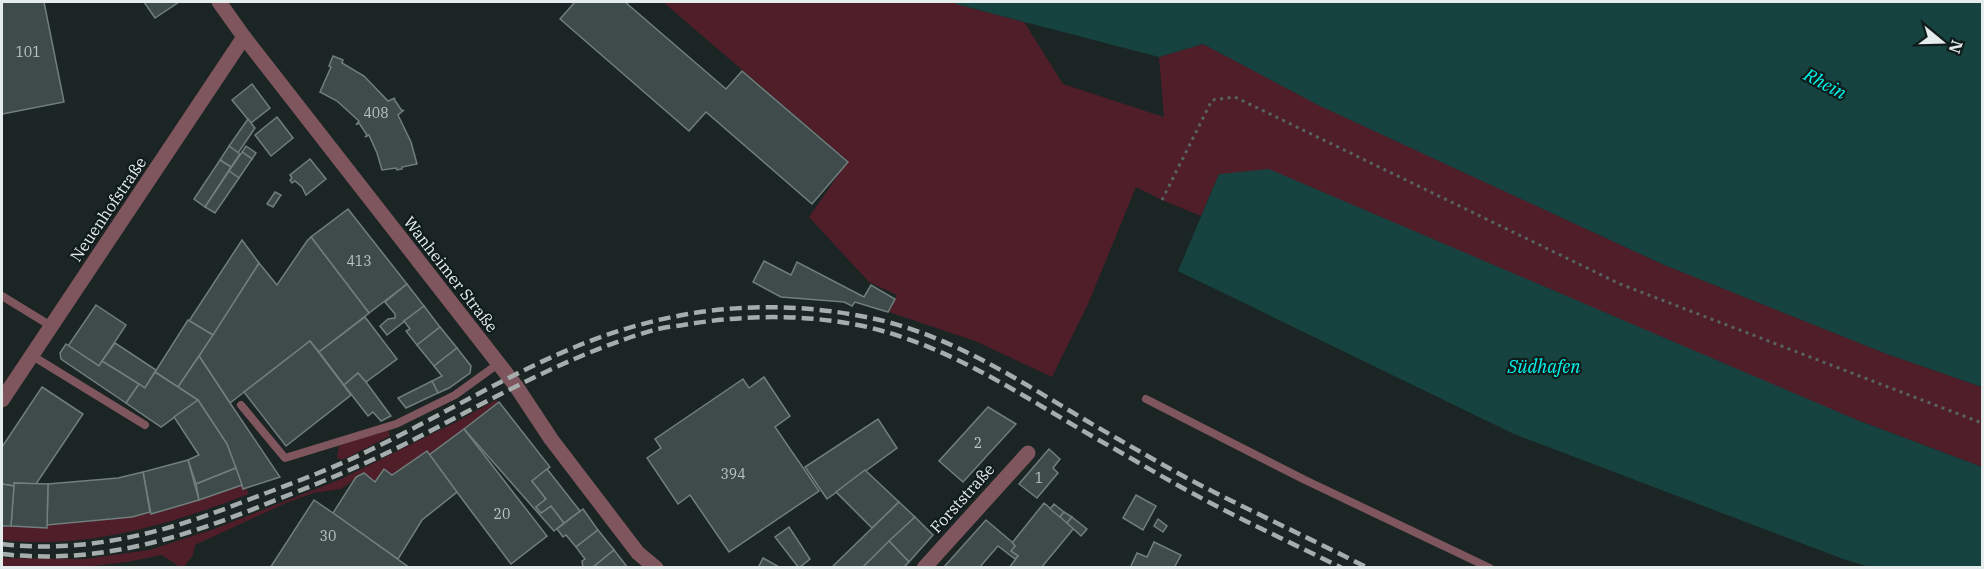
<svg xmlns="http://www.w3.org/2000/svg" width="1984" height="569" font-family="'IBM Plex Serif',serif">
<style>
.green{fill:#4f1e29}
.water{fill:#164340}
.building{fill:#3f4b4a;stroke:#707e7d;stroke-width:1.5}
.lines{fill:none;stroke-linecap:round;stroke-linejoin:round}
.path{stroke:#586261;stroke-width:3;stroke-dasharray:3 4.5;stroke-linecap:butt}
.lane{stroke:#7f565d;stroke-width:8}
.street{stroke:#7f565d;stroke-width:15}
.rail{stroke:#a5adad;stroke-width:4.5;stroke-dasharray:12 6;stroke-linecap:butt}
.labels{text-anchor:middle;stroke-width:4.5;stroke-linejoin:round;paint-order:stroke}
.number-label{font-size:14px;fill:#bcc4c4}
.street-label{font-size:16px;fill:#e5ecec;stroke:#101c1b}
.water-label{font-size:18px;font-style:italic;fill:#00f6ed;stroke:#101c1b}
</style>
<rect width="100%" height="100%" fill="#1a2524"/>
<g class="green">
<polygon points="663,2 954,2 956,4 1024,22 1063,84 1164,117 1159,57 1203,44 1319,105 1662,264 1887,354 1982,387 1982,467 1857,420 1219,174 1201,216 1162,200 1136,187 1088,304 1052,377 975,341 889,312 897,295 869,282 809,217 848,161"/>
<polygon points="496,400 499,402 429,455 392,475 384,470 375,482 364,473 341,489 313,493 286,503 195,545 193,555 184,567 180,567 162,555 127,562 84,567 2,568 2,558 83,559 149,550 214,529 341,479 454,423"/>
<polygon points="388,429 390,436 342,460 337,458 339,446"/>
<path d="M242,485L246,488L249,494C171,524 87,550 2,540V526L47,528V525L132,517L150,512L151,514Z"/>
</g>
<g class="water">
<polygon points="954,2 1982,2 1982,387 1887,354 1662,264 1318,105 1203,44 1159,57 956,4"/>
<polygon points="1269,169 1857,420 1982,467 1982,567 1870,567 1843,559 1514,434 1178,271 1219,174"/>
</g>
<g class="building">
<polygon points="2,2 44,2 64,102 2,114"/>
<polygon points="144,2 179,2 155,18"/>
<polygon points="575,2 625,2 726,89 742,71 848,162 812,204 706,112 689,131 560,19"/>
<polygon points="333,56 343,60 342,63 364,76 388,101 395,98 394,99 402,111 404,110 398,115 411,142 417,164 402,167 402,169 397,170 396,168 382,170 377,153 369,135 365,137 367,135 359,123 356,125 359,121 337,101 320,92 331,67 329,66"/>
<polygon points="252,84 270,108 251,123 232,100"/>
<polygon points="277,117 293,138 271,156 255,135"/>
<polygon points="248,119 255,128 238,153 229,146"/>
<polygon points="229,146 240,154 231,167 220,160"/>
<polygon points="246,146 256,153 252,159 242,152"/>
<polygon points="242,152 252,159 239,178 229,171"/>
<polygon points="310,159 326,179 306,195 302,187 295,181 292,183 290,180 292,178 290,175"/>
<polygon points="220,160 231,167 205,207 194,199"/>
<polygon points="229,171 239,178 215,213 205,207"/>
<polygon points="275,192 281,195 273,207 267,204"/>
<polygon points="348,209 407,284 369,313 311,237"/>
<polygon points="311,237 369,313 319,352 310,341 230,403 199,356 259,263 277,285 307,241"/>
<polygon points="242,240 259,263 213,335 189,321"/>
<polygon points="764,261 791,275 797,262 864,297 871,285 895,299 888,312 855,302 852,306 844,302 781,297 753,282"/>
<polygon points="407,284 424,306 387,335 380,326 388,319 395,318 395,314 385,302"/>
<polygon points="96,305 126,325 99,366 68,346"/>
<polygon points="424,306 440,327 417,345 406,331 410,329 404,321"/>
<polygon points="365,317 397,359 366,382 358,373 344,385 319,352"/>
<polygon points="188,320 213,335 178,387 155,372"/>
<polygon points="440,327 457,348 434,366 417,345"/>
<polygon points="310,341 351,395 286,446 244,392"/>
<polygon points="115,343 156,370 145,388 102,361"/>
<polygon points="66,344 99,366 102,361 139,384 126,403 61,359 60,353"/>
<polygon points="457,348 471,366 470,373 449,388 438,393 432,381 442,376 434,366"/>
<polygon points="199,356 230,403 280,477 243,489 227,444 198,400 178,387"/>
<polygon points="155,372 198,400 161,427 126,403 139,384 145,388"/>
<polygon points="358,373 366,382 391,416 381,421 373,412 368,416 344,385"/>
<polygon points="764,377 790,416 775,427 819,491 729,552 690,495 678,504 647,458 661,448 655,439 743,379 749,388"/>
<polygon points="432,381 438,393 406,408 398,398"/>
<polygon points="42,387 83,414 36,484 14,483 14,486 2,484 2,447"/>
<polygon points="198,400 227,444 236,468 196,484 188,460 199,455 174,417"/>
<polygon points="499,402 550,467 532,481 546,499 536,507 541,513 551,506 564,523 554,531 464,429"/>
<polygon points="988,407 1016,424 963,482 939,461"/>
<polygon points="878,419 897,448 827,499 805,467"/>
<polygon points="464,429 547,536 511,564 429,455"/>
<polygon points="1049,449 1060,459 1053,468 1058,473 1037,498 1019,484"/>
<polygon points="427,451 457,492 422,520 398,559 333,513 356,477 364,473 375,482 384,469 392,475"/>
<polygon points="188,460 199,500 151,514 143,472"/>
<polygon points="236,468 242,485 199,500 196,484"/>
<polygon points="547,469 580,511 564,523 551,506 541,513 536,507 546,499 532,481"/>
<polygon points="865,470 899,502 872,528 836,492"/>
<polygon points="143,472 150,512 132,517 47,525 48,484 118,478"/>
<polygon points="14,483 48,484 47,528 11,526"/>
<polygon points="2,484 14,486 11,526 2,526"/>
<polygon points="1136,495 1156,506 1143,530 1123,518"/>
<polygon points="314,500 333,513 410,568 270,568"/>
<polygon points="899,502 915,517 862,568 831,568"/>
<polygon points="1044,503 1074,528 1041,568 1009,568 1018,556 1011,551 1015,546 1012,543"/>
<polygon points="1054,504 1064,512 1060,517 1050,509"/>
<polygon points="583,509 598,530 576,547 566,535 563,537 557,529"/>
<polygon points="1064,512 1072,517 1067,523 1060,517"/>
<polygon points="915,517 933,535 909,562 889,541"/>
<polygon points="1072,517 1087,529 1081,536 1067,523"/>
<polygon points="1158,519 1167,526 1163,532 1154,526"/>
<polygon points="986,520 1012,542 1015,546 1011,551 1018,556 1015,559 998,546 979,568 943,568"/>
<polygon points="789,527 810,559 799,568 775,537"/>
<polygon points="598,530 614,550 592,568 583,568 582,561 585,559 576,547"/>
<polygon points="889,541 909,562 903,568 862,568"/>
<polygon points="1154,542 1181,555 1174,568 1130,568 1137,553 1147,557"/>
<polygon points="614,550 628,568 592,568"/>
<polygon points="763,558 781,568 758,568"/>
</g>
<g class="lines">
<polyline class="path" points="1162,200 1212,100 1235,97 1620,284 1982,423"/>
<g class="lane">
<polyline points="2,296 51,326"/>
<polyline points="31,355 145,425"/>
<polyline points="1146,399 1305,480 1490,568"/>
<polyline points="241,405 285,458 396,424 455,395 498,364"/>
</g>
<g class="street">
<polyline points="219,2 244,37 516,386 551,439 638,553 656,568"/>
<polyline points="2,400 244,37"/>
<polyline points="924,568 1028,453"/>
</g>
<g class="rail">
<path d="M2,544C84,554 164,533 240,503C284,486 328,471 370,450C439,417 505,376 575,347C669,308 766,297 866,317C959,335 1036,393 1118,439C1146,455 1173,471 1202,486C1257,514 1313,540 1368,568"/>
<path d="M2,554C102,565 185,537 276,500C322,482 366,464 409,442C489,401 567,355 654,330C665,327 678,326 689,324C747,315 805,314 863,326C952,346 1025,398 1104,443C1133,459 1162,477 1192,493C1241,520 1292,543 1342,568"/>
</g>
</g>
<g class="labels">
<g class="number-label">
<text x="28" y="57">101</text>
<text x="376" y="118">408</text>
<text x="359" y="266">413</text>
<text x="978" y="448">2</text>
<text x="733" y="479">394</text>
<text x="1039" y="483">1</text>
<text x="502" y="519">20</text>
<text x="328" y="541">30</text>
</g>
<g class="street-label">
<text transform="translate(108 209) rotate(-56)" y="6">Neuenhofstraße</text>
<text transform="translate(451 274) rotate(52)" y="6">Wanheimer Straße</text>
<text transform="translate(962 498) rotate(-48)" y="6">Forststraße</text>
</g>
<g class="water-label">
<text transform="translate(1825 84) rotate(28)" y="6">Rhein</text>
<text x="1544" y="373">Südhafen</text>
</g>
</g>
<rect width="1984" height="569" fill="none" stroke="#e5ecec" stroke-width="6"/>
<g transform="translate(1942 42) rotate(109)" stroke="#101c1b" stroke-width="4.5" paint-order="stroke">
<path d="M0-4.5L10 22L0 15L-10 22Z" fill="#e5ecec"/>
<text y="-9" font-size="16" font-weight="bold" text-anchor="middle" fill="#e5ecec">N</text>
</g>
</svg>
